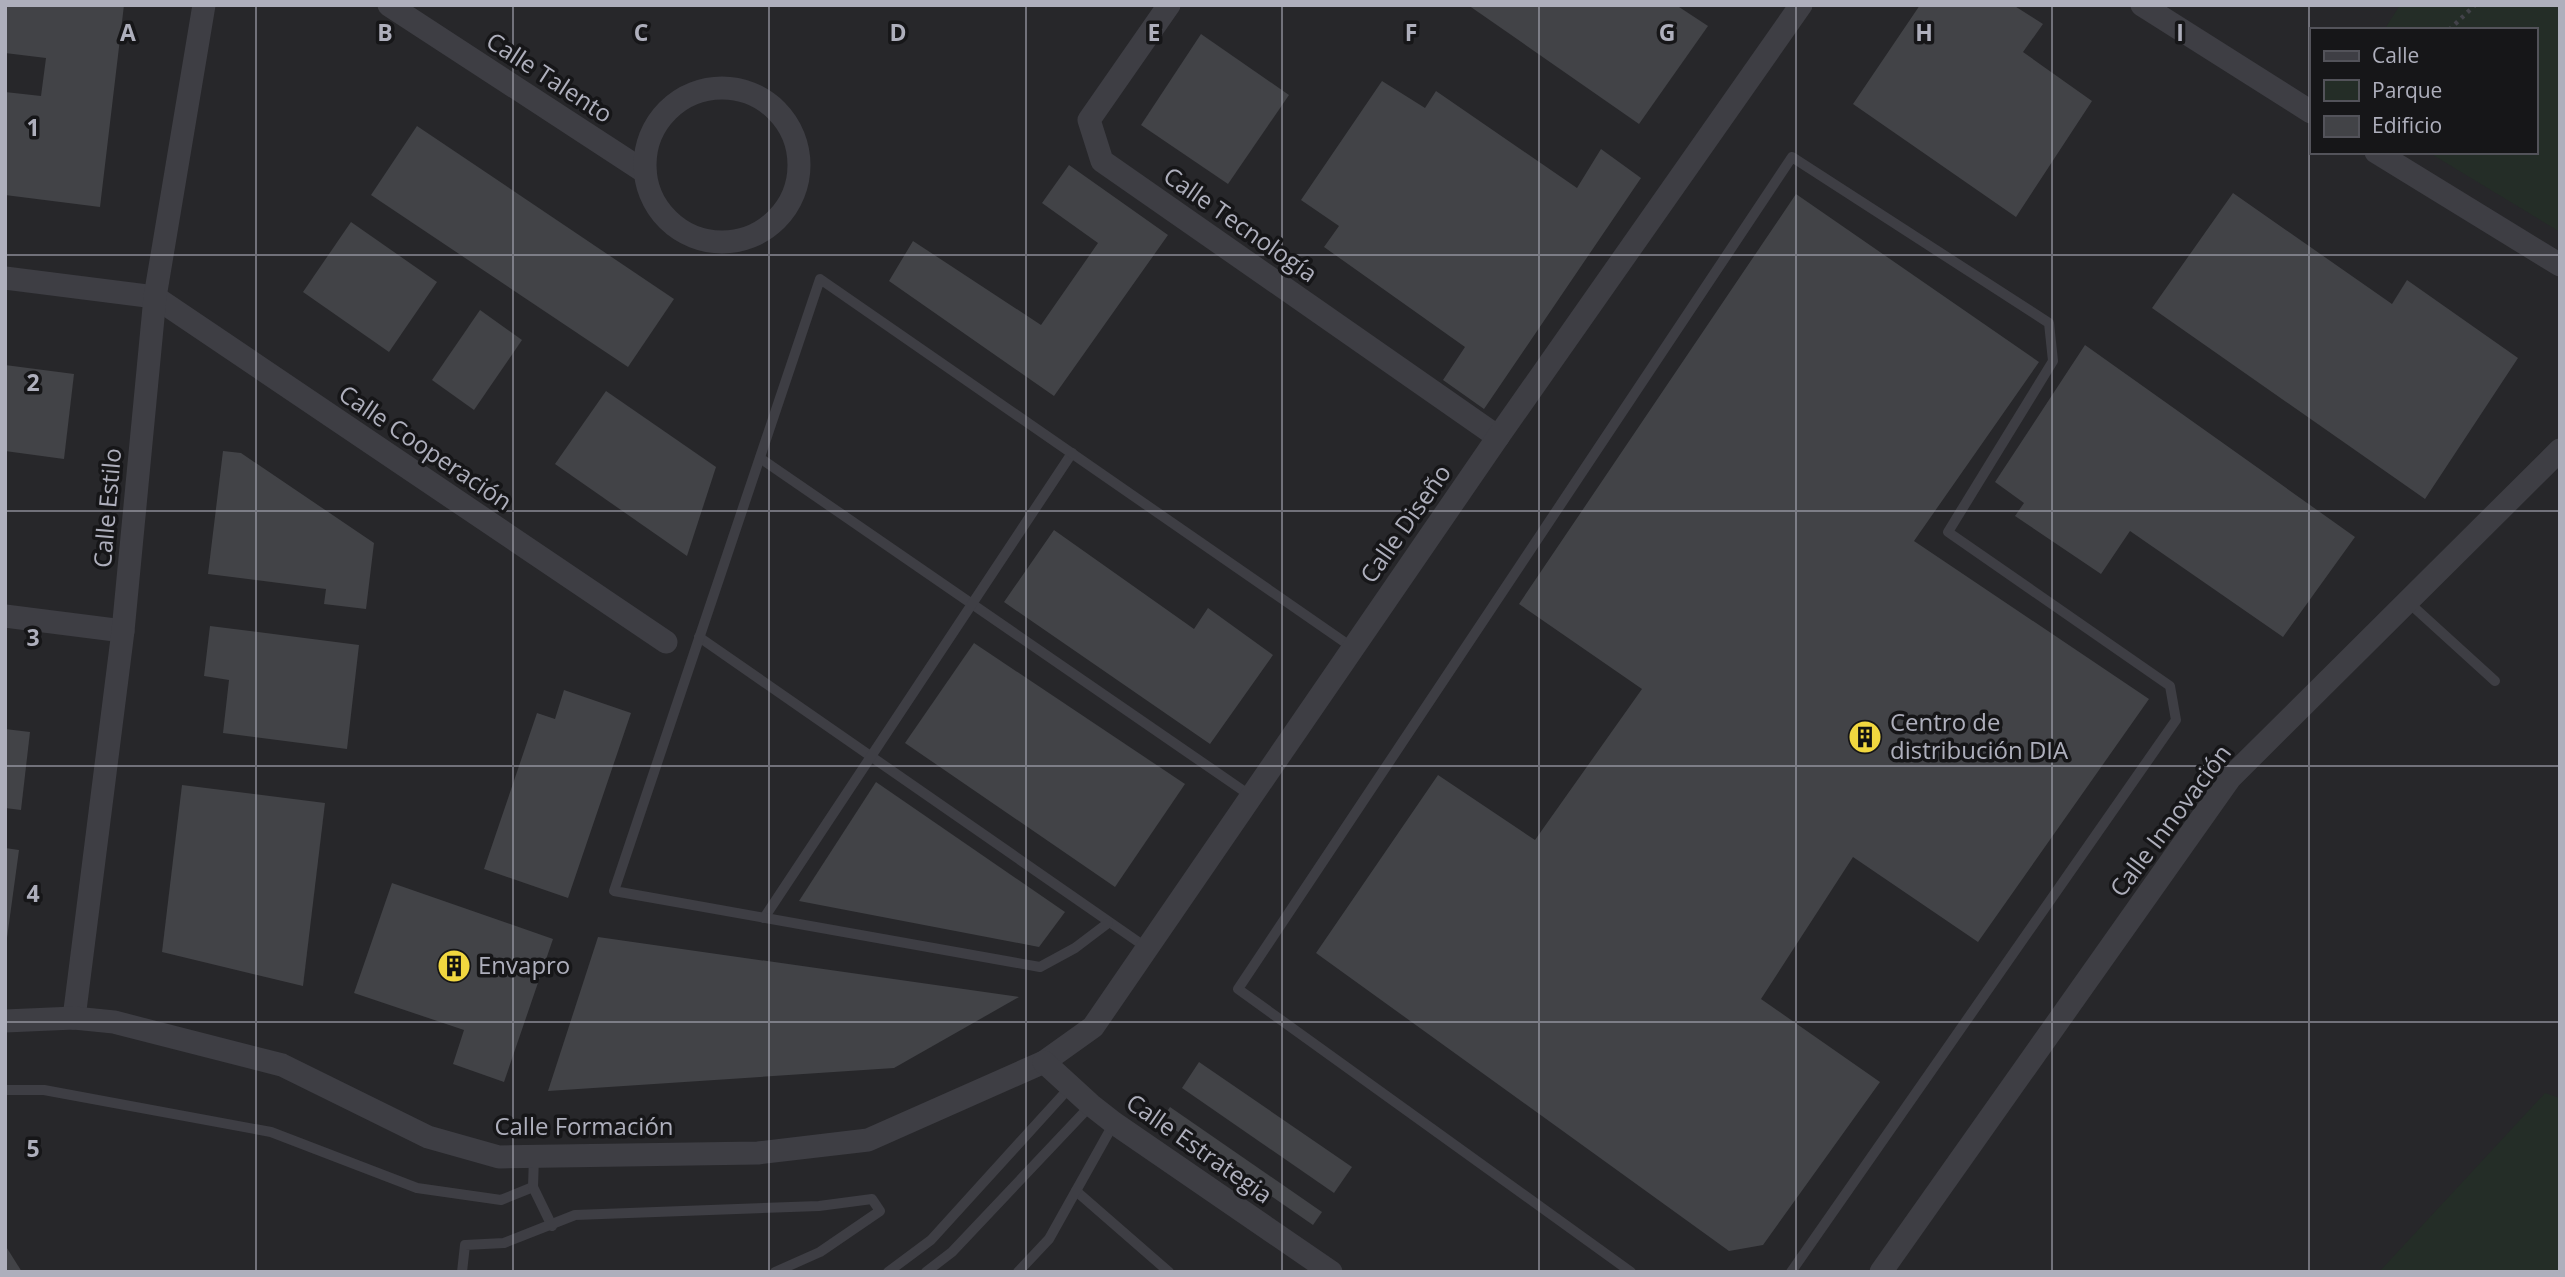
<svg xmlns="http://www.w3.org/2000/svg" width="2565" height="1277" font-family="'Open Sans',sans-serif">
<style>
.built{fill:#27272a;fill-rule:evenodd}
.green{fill:#242d27}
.building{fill:#424347}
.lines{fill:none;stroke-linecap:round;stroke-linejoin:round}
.path{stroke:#424249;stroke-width:4.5;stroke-dasharray:3.5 5;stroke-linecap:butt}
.lane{stroke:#3e3e44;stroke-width:10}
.street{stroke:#3e3e44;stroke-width:23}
.grid{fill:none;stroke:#aeafbc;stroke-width:2;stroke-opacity:0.55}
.labels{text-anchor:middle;stroke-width:7;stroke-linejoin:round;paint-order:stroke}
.street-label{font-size:24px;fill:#aeafbc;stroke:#161618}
.poi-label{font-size:24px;fill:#aeafbc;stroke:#161618;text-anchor:start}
.grid-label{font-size:23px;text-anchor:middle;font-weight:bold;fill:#aeafbc;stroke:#161618;stroke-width:7;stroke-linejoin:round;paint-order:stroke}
</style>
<rect width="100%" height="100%" fill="#1b1b1d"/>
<path class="built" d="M5,5H2560V1272H5ZM2311,30H2535V152H2311Z"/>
<g class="green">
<polygon points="2400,5 2560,5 2560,232 2428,152 2535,152 2535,30 2384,30"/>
<polygon points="2545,1093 2560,1098 2560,1272 2379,1272"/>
</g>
<g class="building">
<polygon points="5,5 124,5 100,207 5,195 5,92 41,96 46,58 5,53"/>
<polygon points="1468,5 1676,5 1708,26 1639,124"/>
<polygon points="1920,5 2013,5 2043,24 2023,52 2092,101 2016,217 1853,104"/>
<polygon points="1201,34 1289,95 1228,184 1141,125"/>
<polygon points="1382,81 1425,108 1436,91 1577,188 1601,149 1641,178 1484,409 1443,380 1465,347 1324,247 1339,226 1301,200"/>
<polygon points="417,126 674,299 628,367 371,195"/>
<polygon points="1069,165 1168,235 1054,396 889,281 913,241 1041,325 1098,243 1042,203"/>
<polygon points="2233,193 2392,304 2407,280 2518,358 2425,499 2152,308"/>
<polygon points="1796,194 2039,362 1914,541 2149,699 1978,942 1853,857 1761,999 1880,1082 1763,1245 1729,1251 1316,953 1438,775 1535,840 1642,689 1519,604"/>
<polygon points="351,222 437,282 389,352 303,292"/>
<polygon points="480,310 522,340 474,410 432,380"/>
<polygon points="2085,345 2355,537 2283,637 2130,531 2101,574 2015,516 2024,503 1995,482"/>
<polygon points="5,365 74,374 64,459 5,451"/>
<polygon points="606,391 716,467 687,556 555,464"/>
<polygon points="223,451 241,453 374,543 366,609 324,604 326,589 208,574"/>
<polygon points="1054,530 1194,629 1208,608 1273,655 1210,744 1004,602"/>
<polygon points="210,626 359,645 347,749 223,733 229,680 204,676"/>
<polygon points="974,643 1185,784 1115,887 905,743"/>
<polygon points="564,690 631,713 568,898 484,869 537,713 555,719"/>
<polygon points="5,729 30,732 21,810 5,808"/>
<polygon points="876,782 1065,912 1039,947 799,901"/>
<polygon points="182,785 325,803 303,986 162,952"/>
<polygon points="5,848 19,850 7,938 5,938"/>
<polygon points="392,883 553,939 504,1082 453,1064 464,1030 354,993"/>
<polygon points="598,937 1019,997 894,1068 548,1091"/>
<polygon points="1199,1062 1352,1167 1334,1193 1182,1088"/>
<polygon points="1170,1107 1322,1212 1313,1225 1161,1120"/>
<polygon points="5,1245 22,1272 5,1272"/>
</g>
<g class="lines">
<polyline class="path" points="2449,30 2475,5"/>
<g class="lane">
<polyline points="760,458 1251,796"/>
<polyline points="2407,601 2495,681"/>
<polyline points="699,637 1147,948"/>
<polyline points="764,918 1072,453"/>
<polyline points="1108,923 1075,948 1040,967 614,891 820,279 1353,648"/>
<polyline points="5,1090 44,1090 271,1132 417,1188 501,1200 533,1187"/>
<polyline points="534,1156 533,1187 552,1226"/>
<polyline points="1076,1191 1169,1272"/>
<polyline points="462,1272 465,1245 504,1243 575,1215 819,1206 872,1199 880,1211 820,1252 775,1272"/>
<polyline points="888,1272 931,1240 1071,1086"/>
<polyline points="926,1272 952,1252 1091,1105"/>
<polyline points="1018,1272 1049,1239 1114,1123"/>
<polyline points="1631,1272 1238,989 1792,157 2049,323 2053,361 1948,532 2170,686 2176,720 1791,1272"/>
</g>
<g class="street">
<polyline points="389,5 645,172"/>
<polyline points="1169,5 1089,120 1102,161 1498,437"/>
<polyline points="2142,5 2311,112"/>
<circle cx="722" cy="165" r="77"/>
<polyline points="2376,152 2560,265"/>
<polyline points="5,278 155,297 666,642"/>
<polyline points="5,616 123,631"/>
<polyline points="74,1018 123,631 155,297 204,5"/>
<polyline points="5,1021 74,1018 114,1022 282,1065 428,1137 499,1157 758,1153 868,1140 1044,1062 1093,1027 1498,437 1801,5"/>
<polyline points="1044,1062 1091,1105 1114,1123 1331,1272"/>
<polyline points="1881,1272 2230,778 2560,450"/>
</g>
</g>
<path class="grid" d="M256,5V1272M513,5V1272M769,5V1272M1026,5V1272M1282,5V1272M1539,5V1272M1796,5V1272M2052,5V1272M2309,5V1272M5,255H2560M5,511H2560M5,766H2560M5,1022H2560"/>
<defs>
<symbol id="building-disc" viewBox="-11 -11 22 22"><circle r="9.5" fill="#f1d73f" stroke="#161618"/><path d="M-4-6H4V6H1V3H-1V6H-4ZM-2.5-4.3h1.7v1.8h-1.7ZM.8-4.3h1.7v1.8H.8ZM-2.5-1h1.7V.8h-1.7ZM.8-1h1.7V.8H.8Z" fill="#111"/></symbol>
</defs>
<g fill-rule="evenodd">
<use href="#building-disc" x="1846" y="718" width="38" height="38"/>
<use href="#building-disc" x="435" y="947" width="38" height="38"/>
</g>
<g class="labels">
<g class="street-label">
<text transform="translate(549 78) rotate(33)" y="8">Calle Talento</text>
<text transform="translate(1240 225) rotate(35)" y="8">Calle Tecnología</text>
<text transform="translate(425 448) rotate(34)" y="8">Calle Cooperación</text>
<text transform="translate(108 508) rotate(-85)" y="8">Calle Estilo</text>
<text transform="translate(1406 524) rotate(-55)" y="8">Calle Diseño</text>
<text transform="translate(2171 821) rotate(-53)" y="8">Calle Innovación</text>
<text x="584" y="1135">Calle Formación</text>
<text transform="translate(1199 1149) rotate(35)" y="8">Calle Estrategia</text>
</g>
<g class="poi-label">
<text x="1890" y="731">Centro de<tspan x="1890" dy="28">distribución DIA</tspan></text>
<text x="478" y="974">Envapro</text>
</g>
</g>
<g class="grid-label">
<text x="128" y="41">A</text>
<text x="385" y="41">B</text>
<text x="641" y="41">C</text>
<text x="898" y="41">D</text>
<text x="1154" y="41">E</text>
<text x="1411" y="41">F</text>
<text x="1667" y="41">G</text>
<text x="1924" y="41">H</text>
<text x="2180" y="41">I</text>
<text x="33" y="136">1</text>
<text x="33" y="391">2</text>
<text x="33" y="646">3</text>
<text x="33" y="902">4</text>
<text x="33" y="1157">5</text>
</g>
<rect width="2565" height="1277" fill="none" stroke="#aeafbc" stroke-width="14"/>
<rect x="2310" y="28" width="228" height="126" fill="#161618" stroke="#53535a" stroke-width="2"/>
<rect x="2324" y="51" width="35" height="10" fill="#3e3e44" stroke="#53535a" stroke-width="2"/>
<text x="2372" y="63" font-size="21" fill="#aeafbc">Calle</text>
<rect x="2324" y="80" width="35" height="21" fill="#242d27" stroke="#53535a" stroke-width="2"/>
<text x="2372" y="98" font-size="21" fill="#aeafbc">Parque</text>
<rect x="2324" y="116" width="35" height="21" fill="#424347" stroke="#53535a" stroke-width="2"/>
<text x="2372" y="133" font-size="21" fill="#aeafbc">Edificio</text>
</svg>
